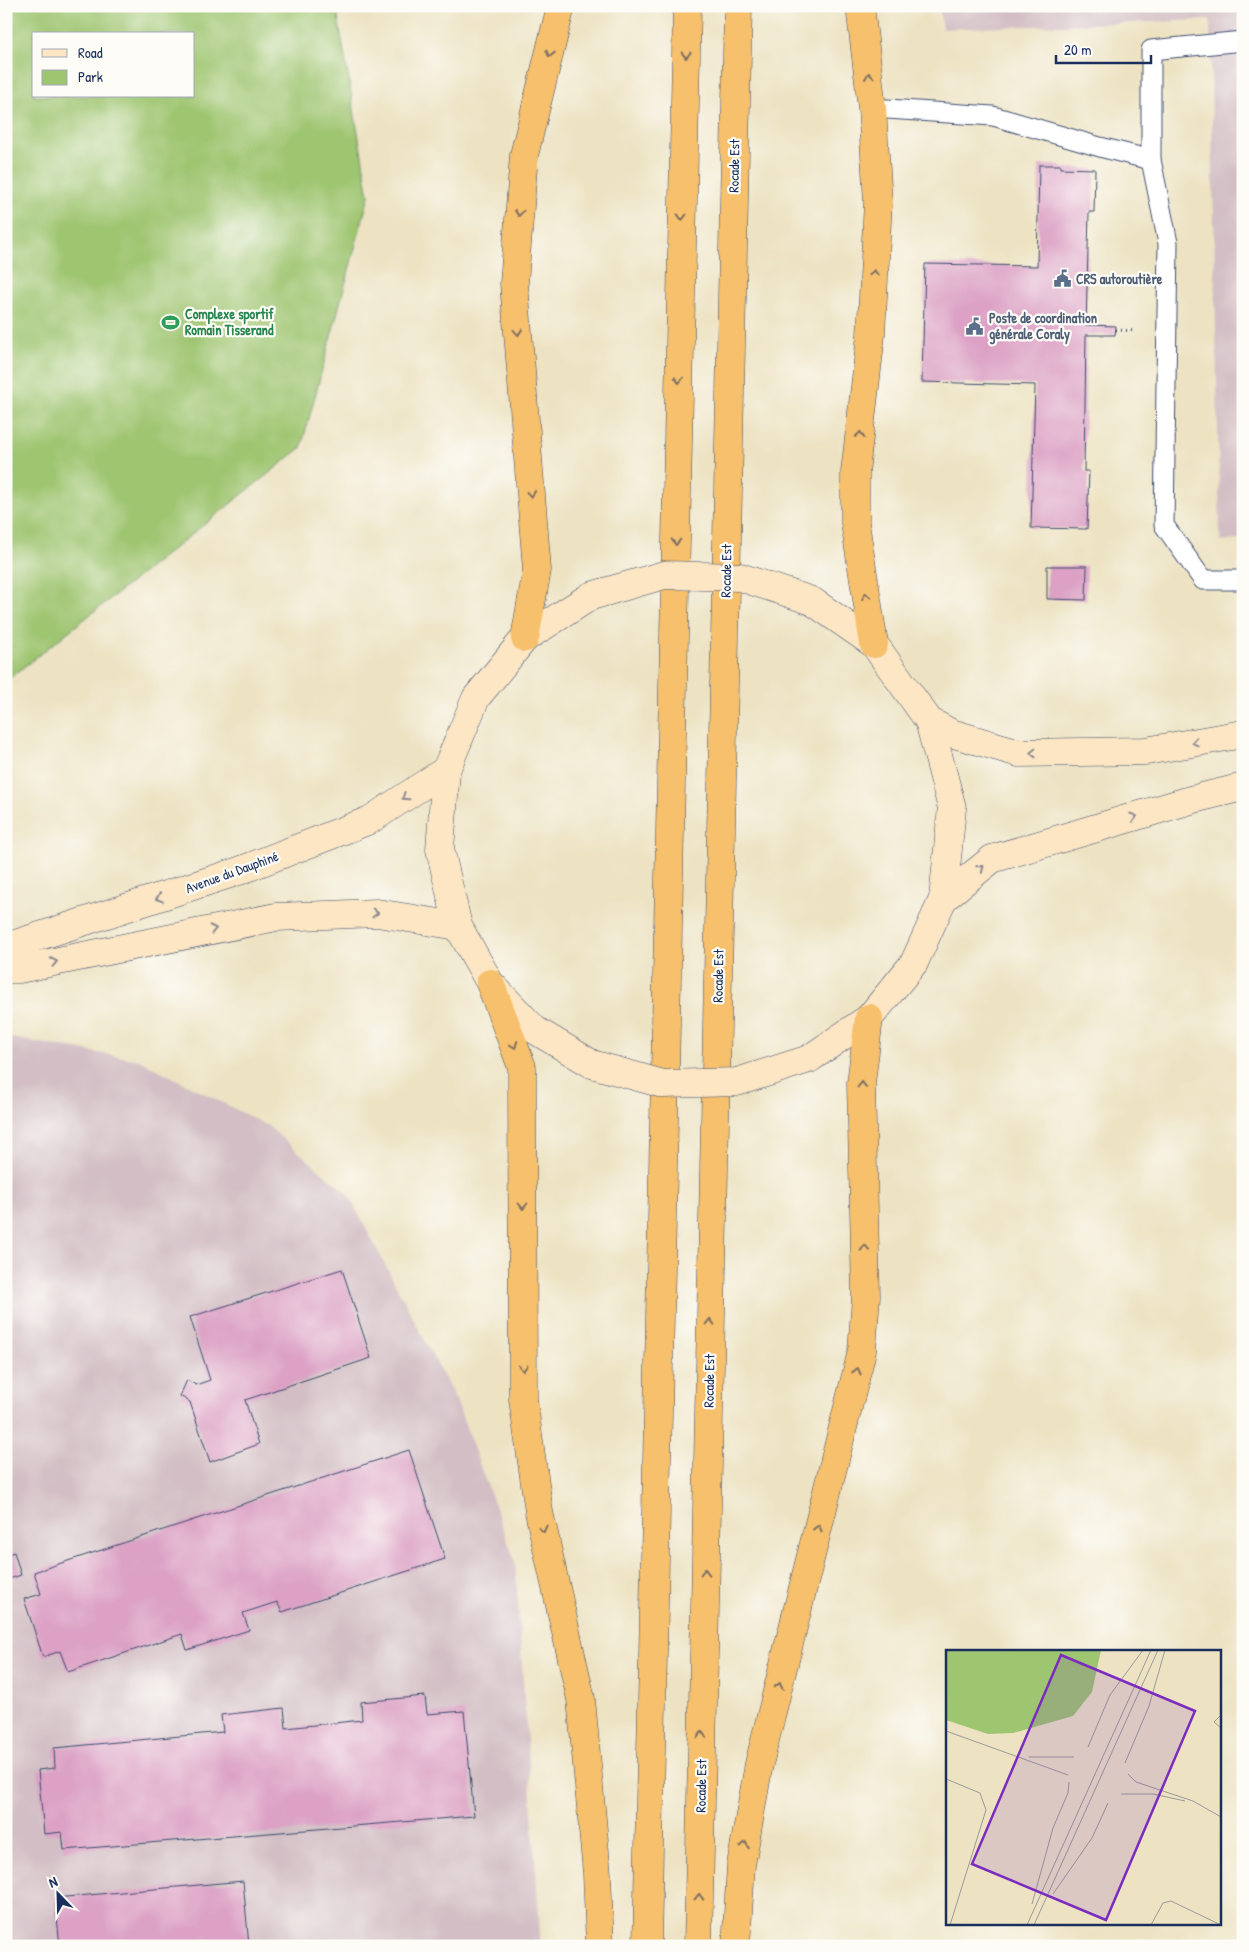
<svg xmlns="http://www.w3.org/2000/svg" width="1249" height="1952" font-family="'Patrick Hand',sans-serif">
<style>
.industrial{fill:#d2bec4}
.green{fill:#9ec570;stroke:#5c7a67;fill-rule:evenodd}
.building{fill:#dca1c5}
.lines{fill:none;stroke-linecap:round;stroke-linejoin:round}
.lane-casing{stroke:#3a4a6d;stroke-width:21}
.secondary-casing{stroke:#3a4a6d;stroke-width:29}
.highway-casing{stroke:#3a4a6d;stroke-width:29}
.path{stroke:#3a4a6d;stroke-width:3;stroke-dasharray:1 4;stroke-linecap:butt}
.lane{stroke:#fff;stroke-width:19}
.secondary{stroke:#fce6c4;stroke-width:28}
.highway{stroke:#f7c06c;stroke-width:28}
.secondary-bridge-casing{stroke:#3a4a6d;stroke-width:29;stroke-linecap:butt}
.secondary-bridge{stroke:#fce6c4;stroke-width:28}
.oneway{stroke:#7e7064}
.oneway2{stroke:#8c8a91}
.labels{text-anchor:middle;stroke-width:4.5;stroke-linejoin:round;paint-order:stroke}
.street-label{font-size:14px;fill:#1b2f5e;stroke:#fdfcf7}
.service-label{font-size:14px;font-weight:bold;fill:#4e5e75;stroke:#fdfcf7;text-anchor:start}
.leisure-label{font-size:14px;font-weight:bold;fill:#27864d;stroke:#fdfcf7;text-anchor:start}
.inset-road{fill:none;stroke:#999b9b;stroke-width:1}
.view{fill:#7b2cbf;fill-opacity:0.15;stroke:#7b2cbf;stroke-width:2.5}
.inset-edge{fill:none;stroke:#1b2f5e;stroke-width:2.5}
</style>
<rect width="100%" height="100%" fill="#fdfcf7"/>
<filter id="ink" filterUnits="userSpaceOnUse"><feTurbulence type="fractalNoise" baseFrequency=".02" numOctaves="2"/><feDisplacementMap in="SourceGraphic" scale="10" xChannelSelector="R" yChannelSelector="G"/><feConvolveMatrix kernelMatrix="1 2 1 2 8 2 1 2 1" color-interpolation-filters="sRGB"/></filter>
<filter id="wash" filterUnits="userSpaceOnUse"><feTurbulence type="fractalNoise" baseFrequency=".0096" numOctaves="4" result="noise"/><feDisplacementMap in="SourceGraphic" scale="20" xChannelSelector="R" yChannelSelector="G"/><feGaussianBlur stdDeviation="1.12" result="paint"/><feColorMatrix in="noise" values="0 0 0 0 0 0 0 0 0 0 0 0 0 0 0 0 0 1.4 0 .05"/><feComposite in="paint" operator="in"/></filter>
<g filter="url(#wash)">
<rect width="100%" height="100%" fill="#ede3c3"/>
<g class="industrial">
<polygon points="939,6 1243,6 1243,540 1220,541 1210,20 942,29"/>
<polygon points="6,1037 139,1060 268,1126 348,1194 456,1400 515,1561 541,1946 6,1946"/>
</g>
<path class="green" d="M6,6H336L369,196L301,448L6,681ZM34,34H194V96H34Z"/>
<g id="blocks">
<g class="building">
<polygon points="1039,165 1061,165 1061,168 1095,169 1094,212 1089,212 1086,325 1116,326 1115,335 1086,335 1084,471 1089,471 1087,529 1031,528 1035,385 922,382 925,264 1037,266"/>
<polygon points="1047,566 1087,566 1086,600 1047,599"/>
<polygon points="342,1269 371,1358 245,1400 259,1444 210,1462 190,1402 180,1396 187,1380 196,1385 210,1380 190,1317"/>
<polygon points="409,1450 445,1559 282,1612 277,1602 243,1613 249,1630 187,1650 182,1634 68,1672 60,1651 43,1657 24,1599 41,1594 34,1572"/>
<polygon points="14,1552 21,1575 6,1580 6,1555"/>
<polygon points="425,1696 427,1714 464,1711 474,1816 64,1850 62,1832 44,1834 38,1770 55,1768 54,1748 223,1732 221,1715 284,1708 286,1728 362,1720 361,1702"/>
<polygon points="243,1881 249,1946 60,1946 55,1898"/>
</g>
</g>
</g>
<g filter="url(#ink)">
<use href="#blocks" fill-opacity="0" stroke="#3a4a6d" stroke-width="1"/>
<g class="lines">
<defs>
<g id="lane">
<polyline points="872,108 993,116 1100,147 1151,160 1168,243 1164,525 1203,580 1243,580"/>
<polyline points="1151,160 1151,50 1243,41"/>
</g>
<g id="secondary">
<polyline points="591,596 525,638 476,698 446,770 440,849 458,926 490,983 535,1030 592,1064"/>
<polyline points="929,721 951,733 1019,753 1146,751 1243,734"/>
<polyline points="943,899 992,859 1194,799 1243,787"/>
<polyline points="6,947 239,871 370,820 446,770"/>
<polyline points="6,969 19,969 276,917 377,913 458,926"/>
<polyline points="809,1059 869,1018 914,963 943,899 952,808 929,721 874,644 812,601"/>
</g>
<g id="highway">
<polyline points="860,6 872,108 878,202 871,335 855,472 855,523 874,644"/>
<polyline points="525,638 537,570 514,283 524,155 561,6"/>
<polyline points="490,983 522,1067 523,1399 539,1512 581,1699 597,1874 600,1946"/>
<polyline points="647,1946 687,6"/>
<polyline points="698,1946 738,6"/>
<polyline points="736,1946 741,1865 759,1764 862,1351 866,1296 861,1083 869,1018"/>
</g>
</defs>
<use href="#lane" class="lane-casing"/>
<use href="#secondary" class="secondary-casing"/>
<use href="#highway" class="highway-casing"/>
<polyline class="path" points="1116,330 1141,331"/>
<use href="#lane" class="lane"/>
<use href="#secondary" class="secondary"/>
<use href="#highway" class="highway"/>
<defs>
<g id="secondary-bridge">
<polyline points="591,596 664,575 740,577 812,601"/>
<polyline points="592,1064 663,1084 737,1082 809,1059"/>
</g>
</defs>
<use href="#secondary-bridge" class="secondary-bridge-casing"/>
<use href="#secondary-bridge" class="secondary-bridge"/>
</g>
<defs><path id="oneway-chevron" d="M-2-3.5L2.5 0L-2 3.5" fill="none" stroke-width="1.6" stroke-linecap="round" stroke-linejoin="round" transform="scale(1.25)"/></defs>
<g class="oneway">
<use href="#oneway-chevron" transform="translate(550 54) rotate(104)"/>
<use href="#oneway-chevron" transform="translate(686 55) rotate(91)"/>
<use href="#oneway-chevron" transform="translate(869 76) rotate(-97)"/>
<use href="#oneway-chevron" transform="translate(519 213) rotate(95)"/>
<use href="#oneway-chevron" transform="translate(682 217) rotate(91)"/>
<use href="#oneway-chevron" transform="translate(874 273) rotate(-87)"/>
<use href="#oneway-chevron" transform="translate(518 332) rotate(85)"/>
<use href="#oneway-chevron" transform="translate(679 380) rotate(91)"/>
<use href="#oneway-chevron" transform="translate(860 435) rotate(-84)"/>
<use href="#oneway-chevron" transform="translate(531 494) rotate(85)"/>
<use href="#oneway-chevron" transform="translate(676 542) rotate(91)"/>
<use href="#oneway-chevron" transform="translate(866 596) rotate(-99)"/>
<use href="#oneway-chevron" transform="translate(514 1045) rotate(69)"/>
<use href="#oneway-chevron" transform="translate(862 1085) rotate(-89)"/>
<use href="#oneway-chevron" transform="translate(523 1206) rotate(90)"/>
<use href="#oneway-chevron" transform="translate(865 1248) rotate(-91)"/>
<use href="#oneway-chevron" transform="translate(710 1322) rotate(-89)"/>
<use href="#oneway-chevron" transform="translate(523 1368) rotate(90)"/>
<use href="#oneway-chevron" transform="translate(857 1371) rotate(-76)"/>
<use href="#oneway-chevron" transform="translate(818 1528) rotate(-76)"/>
<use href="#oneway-chevron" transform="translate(543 1529) rotate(77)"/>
<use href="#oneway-chevron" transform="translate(705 1572) rotate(-89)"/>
<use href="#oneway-chevron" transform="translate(779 1686) rotate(-76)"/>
<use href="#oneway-chevron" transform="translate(702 1735) rotate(-89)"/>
<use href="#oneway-chevron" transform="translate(745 1845) rotate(-80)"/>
<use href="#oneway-chevron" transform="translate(699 1897) rotate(-89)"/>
</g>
<g class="oneway2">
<use href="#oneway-chevron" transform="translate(1195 742) rotate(170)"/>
<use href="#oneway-chevron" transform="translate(1033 753) rotate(179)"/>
<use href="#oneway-chevron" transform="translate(405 797) rotate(146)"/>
<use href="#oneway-chevron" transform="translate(1134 817) rotate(-17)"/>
<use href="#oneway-chevron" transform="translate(981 868) rotate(-39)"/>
<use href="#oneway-chevron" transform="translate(159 898) rotate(162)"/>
<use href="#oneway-chevron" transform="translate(375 913) rotate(2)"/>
<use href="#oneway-chevron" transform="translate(213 929) rotate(-12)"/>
<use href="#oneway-chevron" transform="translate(54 962) rotate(-12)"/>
</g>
</g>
<defs>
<symbol id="civic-bare" viewBox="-9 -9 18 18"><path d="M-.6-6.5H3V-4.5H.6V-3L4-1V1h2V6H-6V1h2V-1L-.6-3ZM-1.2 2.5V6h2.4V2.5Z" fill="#5c6f8a" stroke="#fdfcf7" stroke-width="2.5" paint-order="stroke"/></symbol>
<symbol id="stadium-bare" viewBox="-9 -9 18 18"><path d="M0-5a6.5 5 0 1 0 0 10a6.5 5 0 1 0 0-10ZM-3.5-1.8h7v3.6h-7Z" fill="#2e9e5b" stroke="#fdfcf7" stroke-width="2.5" paint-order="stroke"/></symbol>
</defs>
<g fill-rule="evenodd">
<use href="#civic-bare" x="1050" y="266" width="25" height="25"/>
<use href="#stadium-bare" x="158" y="310" width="25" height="25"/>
<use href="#civic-bare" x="962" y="314" width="25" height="25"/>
</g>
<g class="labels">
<g class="street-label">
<text transform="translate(734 166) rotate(-89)" y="5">Rocade Est</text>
<text transform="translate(726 571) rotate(-89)" y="5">Rocade Est</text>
<text transform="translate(232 872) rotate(-20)" y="5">Avenue du Dauphiné</text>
<text transform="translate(718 976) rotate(-89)" y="5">Rocade Est</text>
<text transform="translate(709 1381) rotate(-89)" y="5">Rocade Est</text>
<text transform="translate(701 1786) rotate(-89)" y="5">Rocade Est</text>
</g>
<g class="service-label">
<text x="1076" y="284">CRS autoroutière</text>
<text x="989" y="323">Poste de coordination<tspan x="989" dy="16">générale Coraly</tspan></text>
</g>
<g class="leisure-label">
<text x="185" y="319">Complexe sportif<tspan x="185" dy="16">Romain Tisserand</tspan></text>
</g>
</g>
<g transform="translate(946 1650)">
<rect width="275" height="275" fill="#ede3c3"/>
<path d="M0,0H155L146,42L127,66L67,83L42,84L0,70Z" fill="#9ec570"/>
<path class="inset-road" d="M275,65L268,72L275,78M0,81L122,125M142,97L164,45L197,0M83,107H128M179,113L203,56L219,0M182,124L190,132L247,151L275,167M0,129L34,143L40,160L4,275M175,144H207L239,151M107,244L146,188L162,153M86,254L107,178L122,143L123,132M81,275L205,0M88,275L212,0M205,275L217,253L225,251L275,275"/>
<path class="view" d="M115,5L249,61L160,270L26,214Z"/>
<rect width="275" height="275" class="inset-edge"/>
</g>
<rect width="1249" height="1952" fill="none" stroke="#fdfcf7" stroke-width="25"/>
<rect x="32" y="32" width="162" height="65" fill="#fdfcf7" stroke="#a3aaba"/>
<rect x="42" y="49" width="25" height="8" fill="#fce6c4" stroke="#a3aaba"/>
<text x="78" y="58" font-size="15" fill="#1b2f5e">Road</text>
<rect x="42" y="70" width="25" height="15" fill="#9ec570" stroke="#a3aaba"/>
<text x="78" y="82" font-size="15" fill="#1b2f5e">Park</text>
<g transform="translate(58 1894) rotate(337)" stroke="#fdfcf7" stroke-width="4" paint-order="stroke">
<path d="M0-4L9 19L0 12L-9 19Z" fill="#1b2f5e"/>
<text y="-8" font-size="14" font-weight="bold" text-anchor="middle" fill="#1b2f5e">N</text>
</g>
<path d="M1056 55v8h95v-8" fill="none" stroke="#1b2f5e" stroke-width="2.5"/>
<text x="1064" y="55" font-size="15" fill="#1b2f5e" stroke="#fdfcf7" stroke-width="4" paint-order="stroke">20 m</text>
</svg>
